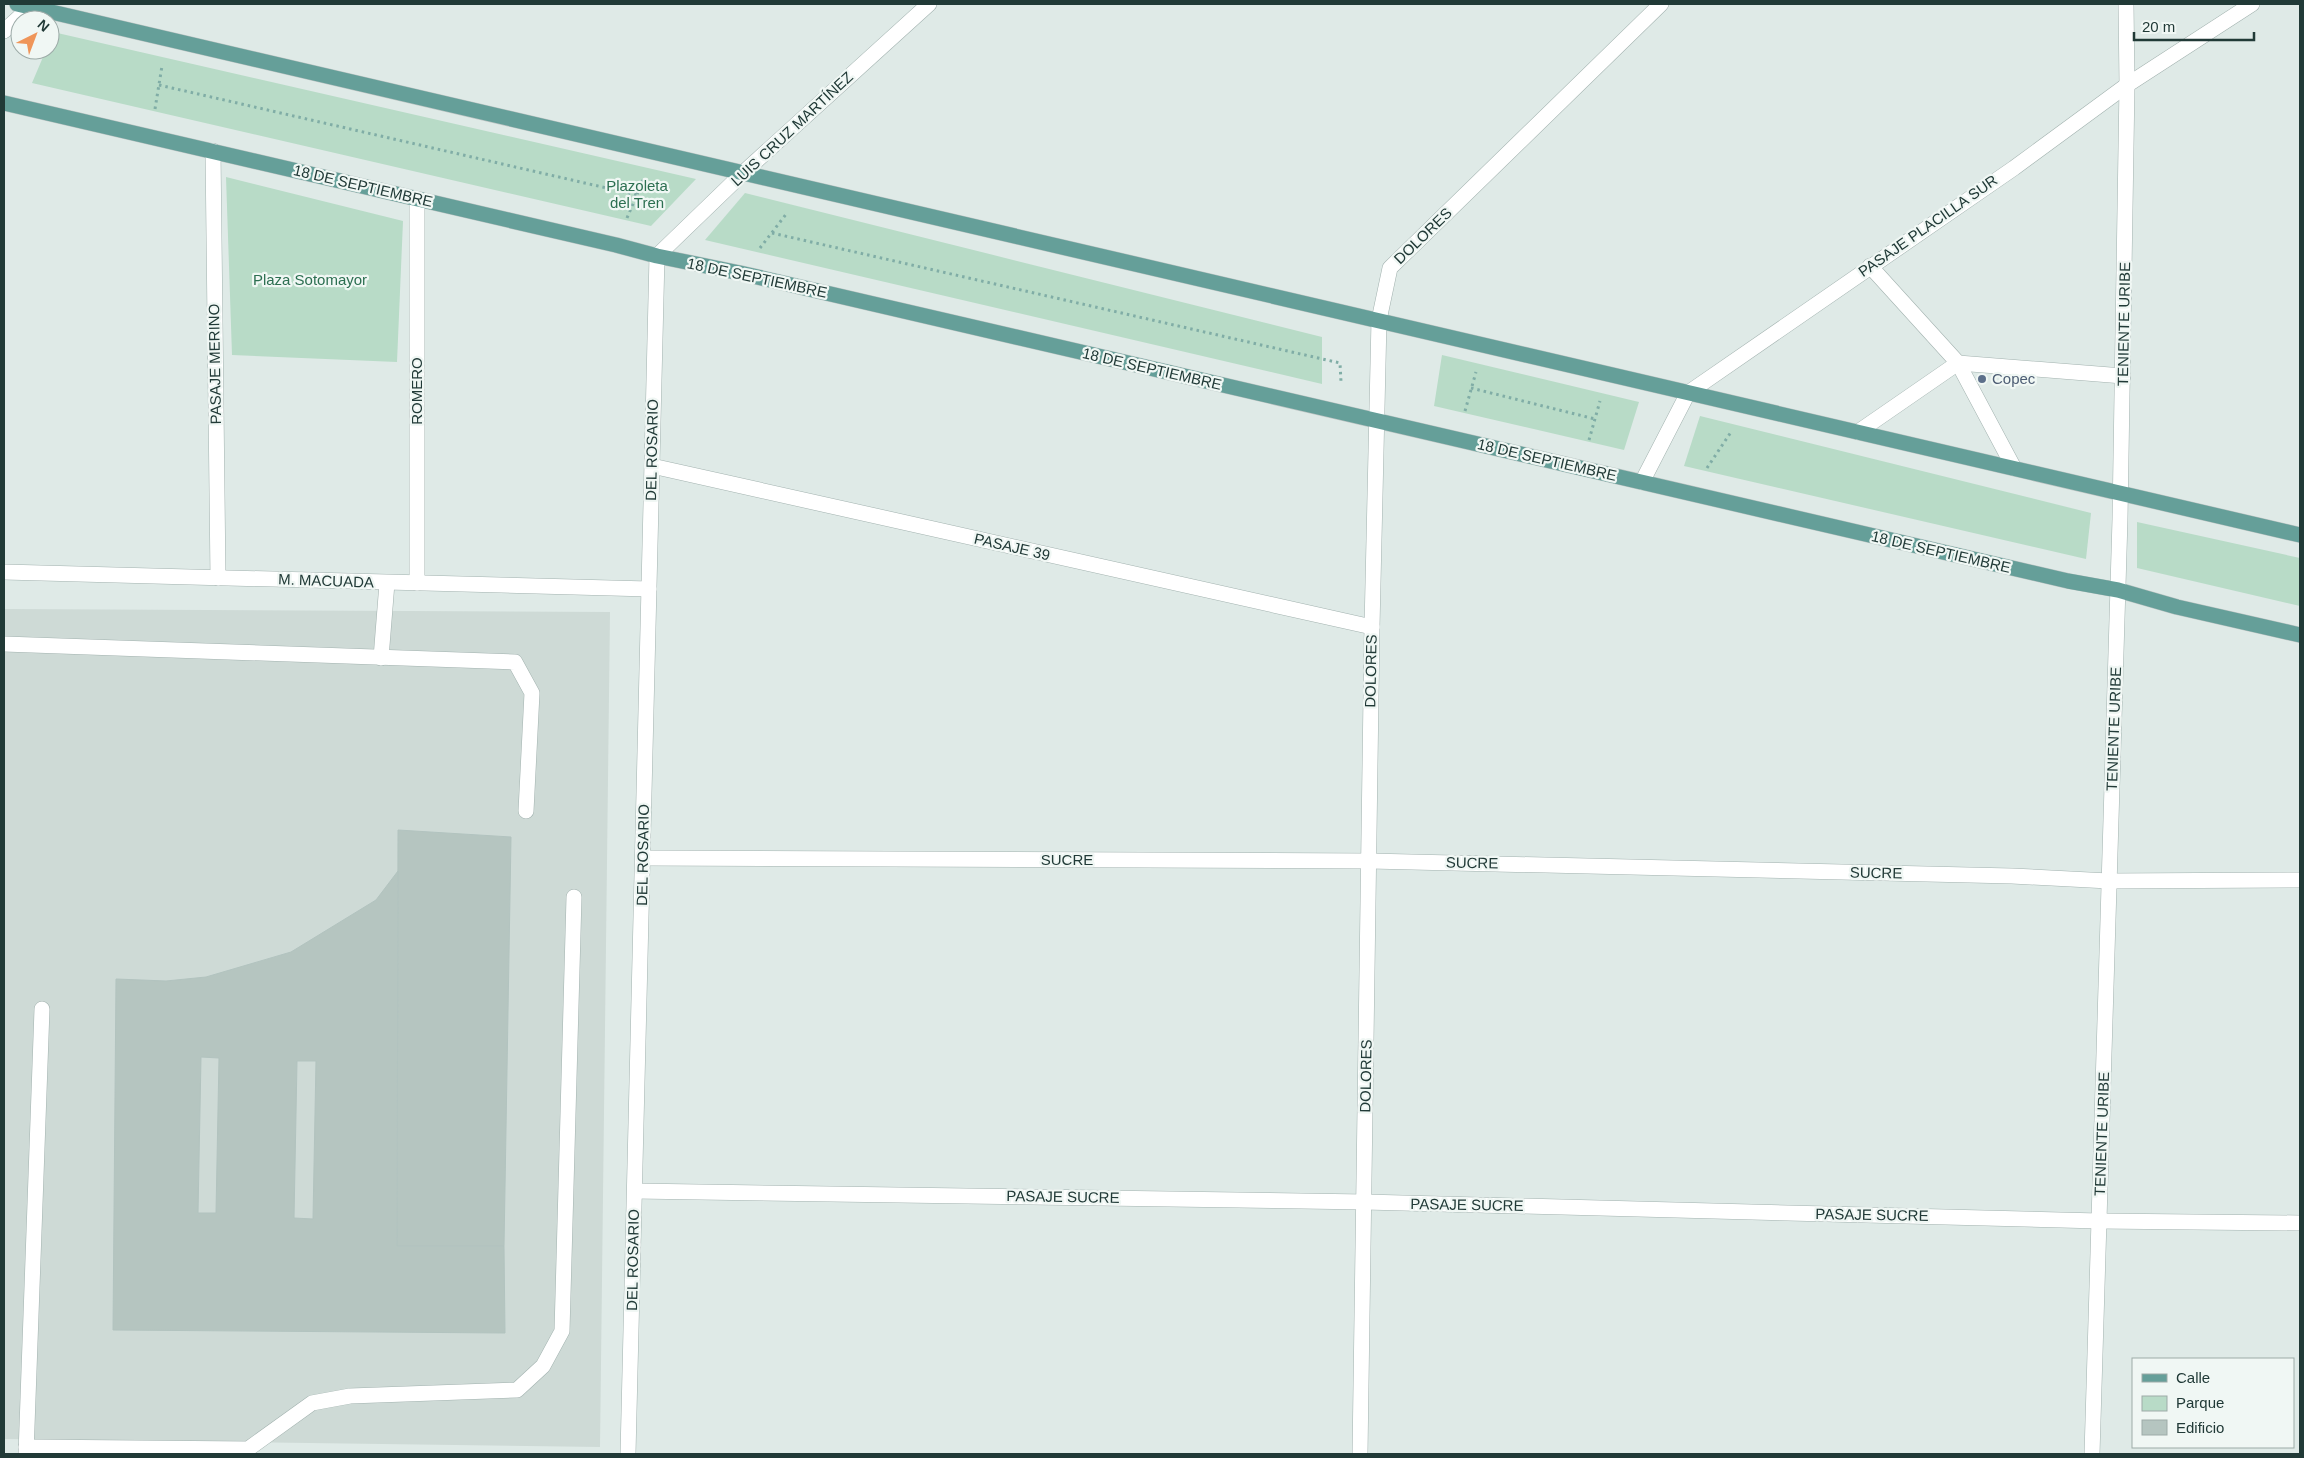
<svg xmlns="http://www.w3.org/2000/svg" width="2304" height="1458" font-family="Helvetica,sans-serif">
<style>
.built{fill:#cedad6}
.green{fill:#b8dbc7}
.building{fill:#b5c5c0;stroke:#b2c3bf;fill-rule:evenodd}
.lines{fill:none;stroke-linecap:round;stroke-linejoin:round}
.service-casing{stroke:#a2b2af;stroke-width:16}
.minor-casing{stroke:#a2b2af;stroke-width:16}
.tertiary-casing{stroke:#a2b2af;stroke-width:16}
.primary-casing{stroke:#bcc4c3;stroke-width:16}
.path{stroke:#80ada6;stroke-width:3;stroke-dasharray:2.5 4;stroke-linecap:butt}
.service{stroke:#fff;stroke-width:15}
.minor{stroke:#fff;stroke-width:15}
.tertiary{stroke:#fff;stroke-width:15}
.primary{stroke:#659f99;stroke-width:15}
.service-dot{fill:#5c6f8a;stroke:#f0f7f4;stroke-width:2}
.labels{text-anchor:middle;stroke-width:4.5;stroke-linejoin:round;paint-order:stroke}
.street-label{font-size:15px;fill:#213a37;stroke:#f0f7f4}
.park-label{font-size:15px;fill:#2c6f51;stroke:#f0f7f4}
.service-label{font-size:15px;fill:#4e5e75;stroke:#f0f7f4;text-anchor:start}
</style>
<rect width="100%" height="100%" fill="#dfeae7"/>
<polygon class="built" points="4,609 610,612 600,1447 4,1439"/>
<g class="green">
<polygon points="53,32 696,179 651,226 32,83 46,50 50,50 50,39"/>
<polygon points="226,177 403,221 397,362 232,355"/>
<polygon points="745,193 1322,337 1322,384 705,240"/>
<polygon points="1442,355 1639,402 1624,450 1434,406"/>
<polygon points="1700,416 2091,513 2086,559 1684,466"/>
<polygon points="2137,522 2300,558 2300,606 2137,568"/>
</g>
<g class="building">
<polygon points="398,830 511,837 504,1246 397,1246"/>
<path d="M398,871L397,1246H504L505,1333L113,1330L116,979L166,981L206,977L291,952L376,900ZM201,1057L219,1058L216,1213H198ZM297,1061H316L313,1219L294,1218Z"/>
</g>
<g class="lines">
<defs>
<g id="service">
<polyline points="1870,266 1958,363 2014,468"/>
<polyline points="1858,432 1958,363 2123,376"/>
<polyline points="4,644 515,662 532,693 526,811"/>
<polyline points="381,658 387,583"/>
<polyline points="26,1447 248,1449 312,1403 350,1396 517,1390 543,1366 562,1331 574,897"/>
<polyline points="26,1454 42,1009"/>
</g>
<g id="minor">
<polyline points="4,31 34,4"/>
<polyline points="213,151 218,578"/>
<polyline points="417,199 417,583"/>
<polyline points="652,466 1372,627"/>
<polyline points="1642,482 1688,393 2014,168 2127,85 2252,4"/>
<polyline points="4,572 649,589"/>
<polyline points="643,858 1370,861 2012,876 2109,881 2300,880"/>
<polyline points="635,1191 1365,1202 2099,1221 2300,1223"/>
<polyline points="628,1454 657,256 743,173 929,4"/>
<polyline points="1360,1454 1372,627 1379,320 1390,268 1661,4"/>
</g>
<polyline id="tertiary" points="2092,1454 2120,519 2127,85 2126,4"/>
<g id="primary">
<polyline points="17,4 2300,535"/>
<polyline points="4,103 616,245 657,256 740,273 2068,581 2118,590 2177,607 2300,635"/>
</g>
</defs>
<use href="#service" class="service-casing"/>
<use href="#minor" class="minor-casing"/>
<use href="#tertiary" class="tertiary-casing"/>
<use href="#primary" class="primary-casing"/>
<g class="path">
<polyline points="159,85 637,195"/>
<polyline points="155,109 162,66"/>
<polyline points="627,218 644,178"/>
<polyline points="772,233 1340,363 1341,382"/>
<polyline points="760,248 787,213"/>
<polyline points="1471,388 1595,419"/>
<polyline points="1465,411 1476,372"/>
<polyline points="1589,440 1600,401"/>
<polyline points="1707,468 1731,432"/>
</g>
<use href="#service" class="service"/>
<use href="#minor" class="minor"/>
<use href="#tertiary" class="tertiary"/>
<use href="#primary" class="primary"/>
</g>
<circle class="service-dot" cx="1982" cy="379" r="5"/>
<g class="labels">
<g class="street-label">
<text transform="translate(792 129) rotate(-43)" y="5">LUIS CRUZ MARTÍNEZ</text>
<text transform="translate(363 186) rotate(13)" y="5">18 DE SEPTIEMBRE</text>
<text transform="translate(1928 226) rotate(-35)" y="5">PASAJE PLACILLA SUR</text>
<text transform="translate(1423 236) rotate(-44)" y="5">DOLORES</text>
<text transform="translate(757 278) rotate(12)" y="5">18 DE SEPTIEMBRE</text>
<text transform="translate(2124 324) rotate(-89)" y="5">TENIENTE URIBE</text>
<text transform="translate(215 364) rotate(-91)" y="5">PASAJE MERINO</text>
<text transform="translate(1152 369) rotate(13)" y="5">18 DE SEPTIEMBRE</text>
<text transform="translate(417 391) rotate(-90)" y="5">ROMERO</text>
<text transform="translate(652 450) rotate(-89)" y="5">DEL ROSARIO</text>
<text transform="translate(1547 460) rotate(13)" y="5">18 DE SEPTIEMBRE</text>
<text transform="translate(1012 547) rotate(13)" y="5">PASAJE 39</text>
<text transform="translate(1941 552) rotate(13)" y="5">18 DE SEPTIEMBRE</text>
<text transform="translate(326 581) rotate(2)" y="5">M. MACUADA</text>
<text transform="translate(1371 671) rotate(-89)" y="5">DOLORES</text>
<text transform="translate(2114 729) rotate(-88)" y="5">TENIENTE URIBE</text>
<text transform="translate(643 855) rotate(-89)" y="5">DEL ROSARIO</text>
<text x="1067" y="865">SUCRE</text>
<text transform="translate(1472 863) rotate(1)" y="5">SUCRE</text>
<text transform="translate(1876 873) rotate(1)" y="5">SUCRE</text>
<text transform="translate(1366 1076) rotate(-89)" y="5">DOLORES</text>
<text transform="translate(2102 1134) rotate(-88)" y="5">TENIENTE URIBE</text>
<text transform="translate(1063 1197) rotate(1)" y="5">PASAJE SUCRE</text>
<text transform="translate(1467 1205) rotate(1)" y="5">PASAJE SUCRE</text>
<text transform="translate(1872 1215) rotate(1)" y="5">PASAJE SUCRE</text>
<text transform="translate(633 1260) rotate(-89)" y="5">DEL ROSARIO</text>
</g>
<g class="park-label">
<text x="637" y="191">Plazoleta<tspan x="637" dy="17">del Tren</tspan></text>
<text x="310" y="285">Plaza Sotomayor</text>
</g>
<g class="service-label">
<text x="1992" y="384">Copec</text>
</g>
</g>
<rect width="2304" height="1458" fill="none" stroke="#213a37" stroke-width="10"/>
<rect x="2132" y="1358" width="162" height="90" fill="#f0f7f4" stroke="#9daba8"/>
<rect x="2142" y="1374" width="25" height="8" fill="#659f99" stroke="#9daba8"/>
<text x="2176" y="1383" font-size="15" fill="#213a37">Calle</text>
<rect x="2142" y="1396" width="25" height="15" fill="#b8dbc7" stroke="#9daba8"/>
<text x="2176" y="1408" font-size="15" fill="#213a37">Parque</text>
<rect x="2142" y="1420" width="25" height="15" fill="#b5c5c0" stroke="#9daba8"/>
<text x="2176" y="1433" font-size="15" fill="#213a37">Edificio</text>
<g transform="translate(35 35) rotate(42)"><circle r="24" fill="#f0f7f4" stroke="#9daba8"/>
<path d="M0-4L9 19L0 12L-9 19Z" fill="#ef9559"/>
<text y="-8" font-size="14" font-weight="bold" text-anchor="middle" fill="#213a37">N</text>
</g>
<path d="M2134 32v8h120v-8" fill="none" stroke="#213a37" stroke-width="2.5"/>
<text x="2142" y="32" font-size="15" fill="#213a37" stroke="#f0f7f4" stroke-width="4" paint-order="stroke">20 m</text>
</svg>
